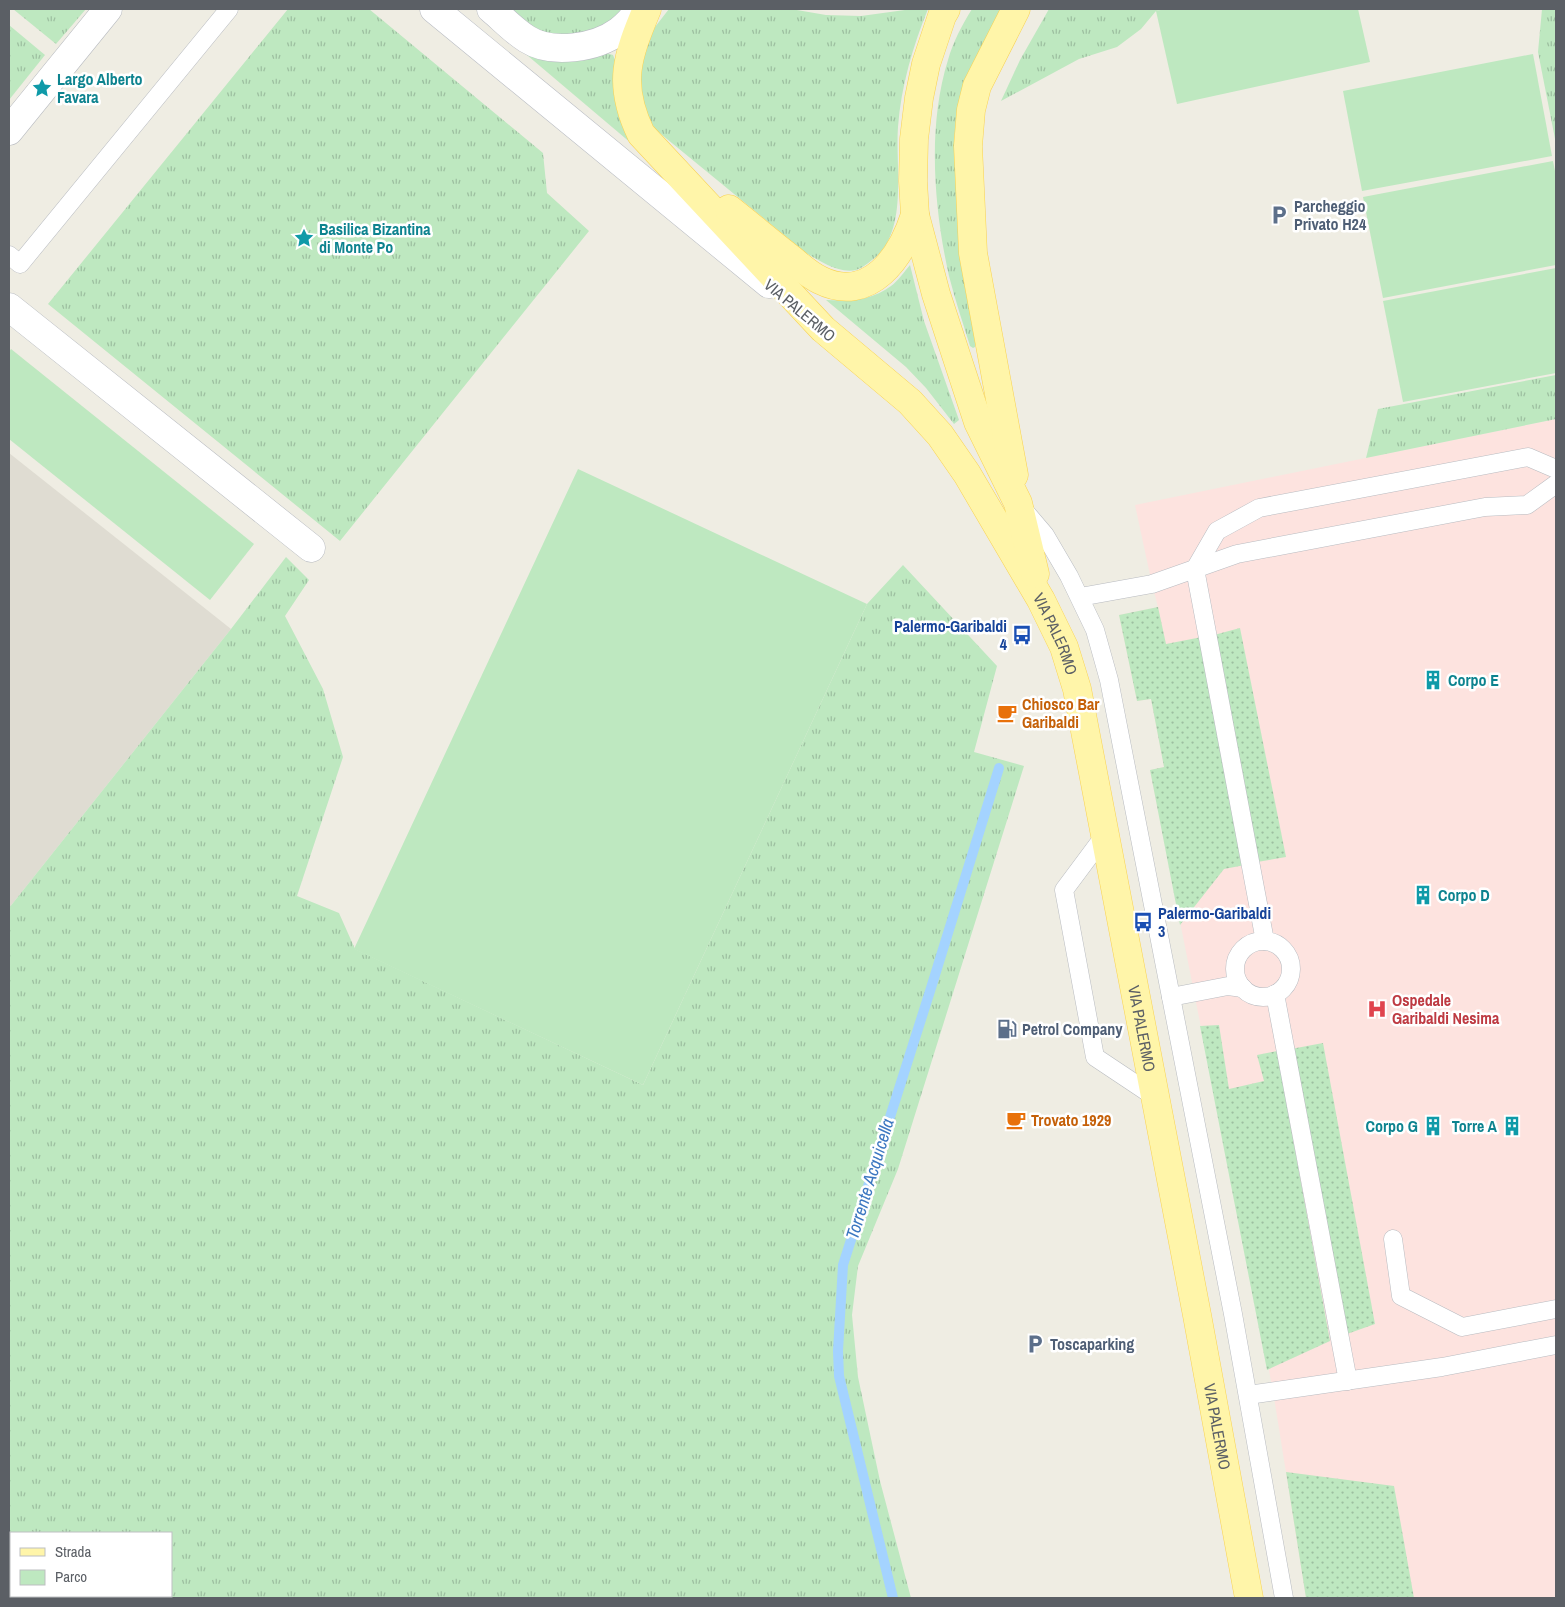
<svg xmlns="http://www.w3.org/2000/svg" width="1565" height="1607" font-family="'Archivo Narrow',sans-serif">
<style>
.education{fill:#dfdcd2}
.medical{fill:#fde3df}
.grass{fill:url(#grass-tufts);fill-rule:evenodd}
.park{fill:#bee8c0}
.garden{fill:url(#garden-dots)}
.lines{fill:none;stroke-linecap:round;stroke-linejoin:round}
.stream{stroke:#a4d3ff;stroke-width:10}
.lane-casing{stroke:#b8bbc0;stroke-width:19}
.street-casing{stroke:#b8bbc0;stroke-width:29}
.secondary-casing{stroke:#b9bcc3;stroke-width:29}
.primary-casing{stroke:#f9d252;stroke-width:29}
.lane{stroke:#fff;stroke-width:18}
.street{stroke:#fff;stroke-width:28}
.secondary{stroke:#fff;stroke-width:28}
.primary{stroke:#fff5a9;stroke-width:28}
.labels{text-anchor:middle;stroke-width:5;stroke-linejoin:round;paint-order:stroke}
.culture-label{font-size:16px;font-weight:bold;fill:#0d838f;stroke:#fff;text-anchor:start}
.service-label{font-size:16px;font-weight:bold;fill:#4e5e75;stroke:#fff;text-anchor:start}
.street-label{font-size:16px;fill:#5b5f65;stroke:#fff}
.transit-label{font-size:16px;font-weight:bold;fill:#164399;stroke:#fff;text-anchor:end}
.food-label{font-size:16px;font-weight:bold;fill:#c56008;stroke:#fff;text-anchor:start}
.health-label{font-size:16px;font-weight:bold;fill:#be3a42;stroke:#fff;text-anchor:start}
.water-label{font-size:18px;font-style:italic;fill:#3d78c1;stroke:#fff}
</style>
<defs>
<pattern id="grass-tufts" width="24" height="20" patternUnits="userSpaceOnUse" patternTransform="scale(1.25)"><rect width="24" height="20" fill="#bee8c0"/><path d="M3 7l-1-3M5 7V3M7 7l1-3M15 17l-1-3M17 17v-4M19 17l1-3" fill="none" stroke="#9dbfa0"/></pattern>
<pattern id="garden-dots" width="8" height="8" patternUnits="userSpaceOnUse" patternTransform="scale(1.25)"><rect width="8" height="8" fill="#bee8c0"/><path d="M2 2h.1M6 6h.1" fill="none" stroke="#9dbfa0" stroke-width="1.8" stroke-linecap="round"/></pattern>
</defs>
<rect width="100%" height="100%" fill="#efede3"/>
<polygon class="education" points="9,453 231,629 9,908"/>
<polygon class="medical" points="1556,419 1556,1598 1306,1598 1273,1391 1150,770 1164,767 1151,699 1137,701 1119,615 1158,607 1152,584 1135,505"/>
<g class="grass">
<polygon points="13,9 86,9 56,44"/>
<polygon points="288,9 369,9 543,153 547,193 589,231 340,541 48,304"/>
<path d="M510,9H624C618,14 613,20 606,25C592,35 558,37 542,31C529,26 519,17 510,9Z"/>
<path d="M669,9H791L826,15L861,16L912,9H928C913,46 901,86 898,127C895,167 909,233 872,260C867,264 862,268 856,270C839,274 820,261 806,253L656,130L649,120L639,90L643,50L655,27Z"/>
<path d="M972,9H1003L968,74L957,109L954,141L958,225L962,268L976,338L975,347L973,348L970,346C963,323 955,300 949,276C934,209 927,127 948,60C953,42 962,25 972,9Z"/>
<polygon points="1049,9 1165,9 1156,11 1141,29 1117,47 1079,59 1001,101 1020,60"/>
<polygon points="1542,9 1556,9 1556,144 1538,52"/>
<polygon points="9,25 45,55 9,100"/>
<path d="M521,50L606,53L613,55L615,60C610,101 620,114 638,149Z"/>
<path d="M910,265L924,321L959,420L954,424L926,388L906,367L826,300C849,301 871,301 891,286C898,281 904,272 910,265Z"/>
<polygon points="1556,375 1556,419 1366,458 1378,409"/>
<path d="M286,557L309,580L285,616L323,689L343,757L297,896L339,913L355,949L643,1085L867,604L903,565L997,666L974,752L1024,766L898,1169L858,1266L852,1315L858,1377L880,1481L911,1598H9V908L231,629ZM11,1533H171V1596H11Z"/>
</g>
<g class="park">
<polygon points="1165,9 1358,9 1370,62 1177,104 1156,11"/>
<polygon points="1533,54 1552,156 1362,191 1343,91"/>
<polygon points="1553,161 1556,176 1556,265 1383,298 1363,197"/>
<polygon points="1556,268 1556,373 1403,402 1383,301"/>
<polygon points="11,349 254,544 210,600 9,439 9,352"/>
<polygon points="578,469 867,604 643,1085 354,949"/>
</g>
<g class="garden">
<polygon points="1158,607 1166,644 1202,637 1245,865 1224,869 1180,925 1150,770 1164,767 1151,699 1137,701 1119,615"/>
<polygon points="1240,628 1286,857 1257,862 1214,635"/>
<polygon points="1219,1025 1229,1089 1264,1081 1257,1055 1277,1051 1330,1341 1267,1370 1200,1026"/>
<polygon points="1323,1043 1375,1324 1347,1334 1291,1049"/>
<polygon points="1286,1472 1394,1486 1414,1598 1306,1598"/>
</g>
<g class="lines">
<polyline class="stream" points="893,1598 839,1376 838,1351 843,1265 931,988 999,768"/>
<defs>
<g id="lane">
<polyline points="9,255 20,264 229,9"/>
<polyline points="1022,508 1045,535 1069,576 1095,630 1109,680 1233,1314 1284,1598"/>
<polyline points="1080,597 1152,584 1237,554 1485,507 1527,505 1556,484"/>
<polyline points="1105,835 1064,890 1095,1057 1155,1097"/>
<polyline points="1265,941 1195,569 1217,531 1259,508 1528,457 1556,469"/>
<circle cx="1263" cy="969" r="28"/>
<polyline points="1275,994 1348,1381"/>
<polyline points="1171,997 1228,986 1243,988"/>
<polyline points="1393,1239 1401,1296 1462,1327 1556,1309"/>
<polyline points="1248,1395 1442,1367 1556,1345"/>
</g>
<g id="street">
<polyline points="9,131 108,9"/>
<polyline points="9,307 311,548"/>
</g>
<g id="secondary">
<polyline points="434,9 769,284"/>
<path d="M491,9C502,18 514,31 527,39C552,55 596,48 619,31C627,25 634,17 640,9"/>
</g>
<g id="primary">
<path id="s1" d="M647,9C627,57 617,84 641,134L823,329L910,402L940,435L967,474L1041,600L1064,647L1077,689L1197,1315L1249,1598"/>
<polyline points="946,9 942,16 926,64 919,98 914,139 913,181 915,215 936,294 978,422 1018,503 1035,574"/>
<path d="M729,209C748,224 767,240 786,255C797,263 807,274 820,280C870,305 902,256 915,215"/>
<polyline points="1014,475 973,253 968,146 971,110 977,86 1016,9"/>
</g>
</defs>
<use href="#lane" class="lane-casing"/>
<use href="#street" class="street-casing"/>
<use href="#secondary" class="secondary-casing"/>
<use href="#primary" class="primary-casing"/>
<use href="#lane" class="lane"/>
<use href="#street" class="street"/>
<use href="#secondary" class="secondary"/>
<use href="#primary" class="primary"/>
</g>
<defs>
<symbol id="sight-bare" viewBox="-9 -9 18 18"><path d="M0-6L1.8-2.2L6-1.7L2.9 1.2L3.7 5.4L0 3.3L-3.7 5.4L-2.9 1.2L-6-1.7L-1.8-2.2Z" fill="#0f9aa8" stroke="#fff" stroke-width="2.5" paint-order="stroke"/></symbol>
<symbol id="parking-bare" viewBox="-9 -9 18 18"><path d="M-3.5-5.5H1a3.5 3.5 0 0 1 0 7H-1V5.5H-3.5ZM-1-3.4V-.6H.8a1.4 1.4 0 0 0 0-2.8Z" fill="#5c6f8a" stroke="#fff" stroke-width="2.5" paint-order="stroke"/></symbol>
<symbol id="bus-bare" viewBox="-9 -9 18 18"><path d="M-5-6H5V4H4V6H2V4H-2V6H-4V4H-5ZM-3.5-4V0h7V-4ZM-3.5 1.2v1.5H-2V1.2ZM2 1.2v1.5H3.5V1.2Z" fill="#1a4fb4" stroke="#fff" stroke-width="2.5" paint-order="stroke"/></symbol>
<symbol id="building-bare" viewBox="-9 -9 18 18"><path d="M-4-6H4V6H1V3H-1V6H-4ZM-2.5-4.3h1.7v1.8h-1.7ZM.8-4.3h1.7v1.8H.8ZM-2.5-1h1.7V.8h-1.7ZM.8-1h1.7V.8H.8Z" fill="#0f9aa8" stroke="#fff" stroke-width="2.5" paint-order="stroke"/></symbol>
<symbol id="cafe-bare" viewBox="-9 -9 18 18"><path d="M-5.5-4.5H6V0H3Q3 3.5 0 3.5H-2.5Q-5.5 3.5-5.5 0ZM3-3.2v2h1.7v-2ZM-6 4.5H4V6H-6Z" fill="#e8710a" stroke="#fff" stroke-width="2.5" paint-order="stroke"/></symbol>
<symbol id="hospital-bare" viewBox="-9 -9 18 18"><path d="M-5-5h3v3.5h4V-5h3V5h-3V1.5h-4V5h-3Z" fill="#e0444e" stroke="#fff" stroke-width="2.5" paint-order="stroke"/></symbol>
<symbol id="fuel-bare" viewBox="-9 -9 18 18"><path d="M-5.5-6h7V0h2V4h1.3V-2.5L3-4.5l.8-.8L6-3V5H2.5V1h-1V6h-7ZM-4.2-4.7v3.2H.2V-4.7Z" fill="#5c6f8a" stroke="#fff" stroke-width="2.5" paint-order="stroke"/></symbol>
</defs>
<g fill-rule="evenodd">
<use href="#sight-bare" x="28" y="74" width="28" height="28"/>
<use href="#parking-bare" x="1265" y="201" width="28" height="28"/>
<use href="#sight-bare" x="290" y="224" width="28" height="28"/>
<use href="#bus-bare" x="1008" y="621" width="28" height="28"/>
<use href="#building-bare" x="1419" y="666" width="28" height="28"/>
<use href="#cafe-bare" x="993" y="699" width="28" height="28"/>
<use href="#building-bare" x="1409" y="881" width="28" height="28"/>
<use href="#bus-bare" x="1129" y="908" width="28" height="28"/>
<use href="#hospital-bare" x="1363" y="995" width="28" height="28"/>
<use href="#fuel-bare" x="993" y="1015" width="28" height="28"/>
<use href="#cafe-bare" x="1002" y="1106" width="28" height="28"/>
<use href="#building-bare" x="1419" y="1112" width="28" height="28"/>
<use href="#building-bare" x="1498" y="1112" width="28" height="28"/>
<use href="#parking-bare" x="1021" y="1330" width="28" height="28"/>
</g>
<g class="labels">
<g class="culture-label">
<text x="57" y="85">Largo Alberto<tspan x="57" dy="18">Favara</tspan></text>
<text x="319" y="235">Basilica Bizantina<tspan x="319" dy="18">di Monte Po</tspan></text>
<text x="1448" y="686">Corpo E</text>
<text x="1438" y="901">Corpo D</text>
<text x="1418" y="1132" text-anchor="end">Corpo G</text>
<text x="1497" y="1132" text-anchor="end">Torre A</text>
</g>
<g class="service-label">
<text x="1294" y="212">Parcheggio<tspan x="1294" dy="18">Privato H24</tspan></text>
<text x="1022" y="1035">Petrol Company</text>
<text x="1050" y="1350">Toscaparking</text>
</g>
<g class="street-label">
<text transform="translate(800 310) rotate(40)" y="6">VIA PALERMO</text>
<text dy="6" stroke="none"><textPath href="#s1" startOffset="786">VIA PALERMO</textPath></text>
<text dy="6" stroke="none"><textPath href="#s1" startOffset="1191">VIA PALERMO</textPath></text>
<text dy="6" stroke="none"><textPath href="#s1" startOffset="1596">VIA PALERMO</textPath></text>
</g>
<g class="transit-label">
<text x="1007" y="632">Palermo-Garibaldi<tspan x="1007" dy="18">4</tspan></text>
<text x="1158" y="919" text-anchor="start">Palermo-Garibaldi<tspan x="1158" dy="18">3</tspan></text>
</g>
<g class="food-label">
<text x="1022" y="710">Chiosco Bar<tspan x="1022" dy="18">Garibaldi</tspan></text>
<text x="1031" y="1126">Trovato 1929</text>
</g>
<g class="health-label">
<text x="1392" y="1006">Ospedale<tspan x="1392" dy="18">Garibaldi Nesima</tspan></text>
</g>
<g class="water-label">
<text transform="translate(870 1179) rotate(-73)" y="6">Torrente Acquicella</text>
</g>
</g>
<rect width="1565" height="1607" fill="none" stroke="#5b5f65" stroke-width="20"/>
<rect x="10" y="1532" width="162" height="65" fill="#ffffff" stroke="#bdbfc1"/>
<rect x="20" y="1548" width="25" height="8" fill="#fff5a9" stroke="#bdbfc1"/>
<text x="55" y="1557" font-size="15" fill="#5b5f65">Strada</text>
<rect x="20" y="1570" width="25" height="15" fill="#bee8c0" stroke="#bdbfc1"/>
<text x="55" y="1582" font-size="15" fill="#5b5f65">Parco</text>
</svg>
